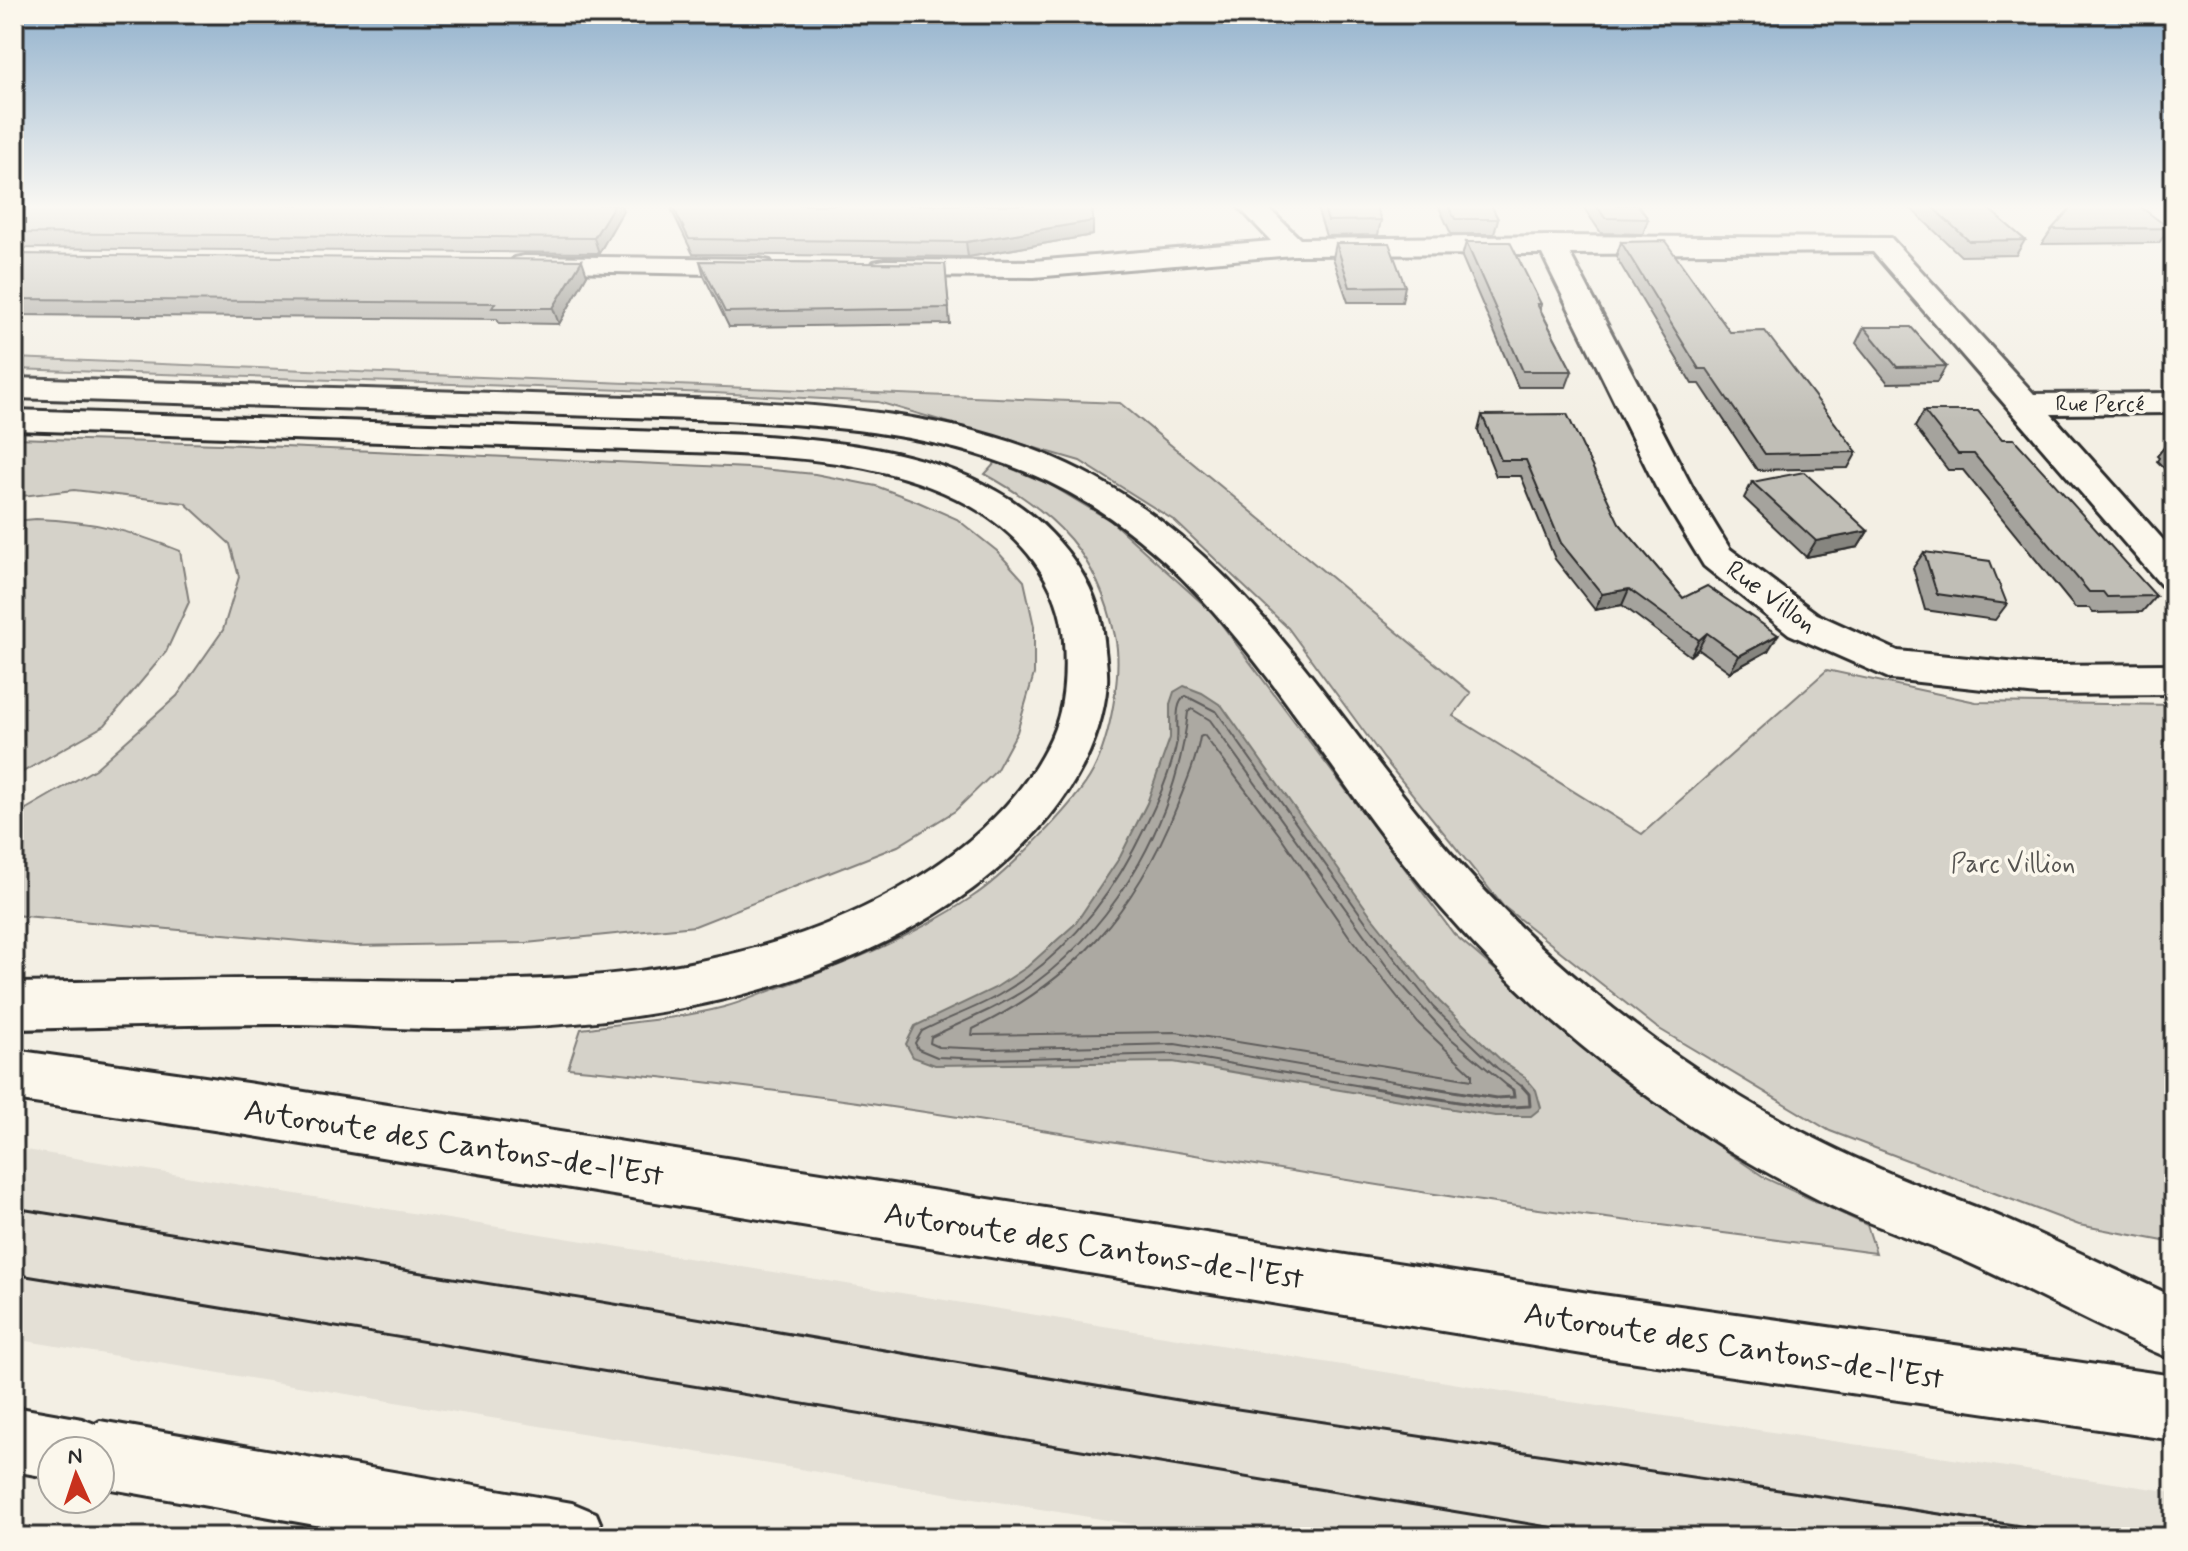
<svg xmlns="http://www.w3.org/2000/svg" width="2188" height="1551" font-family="Mynerve,sans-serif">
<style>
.built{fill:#e4e0d6}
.green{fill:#d5d2c9;stroke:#807e7a;stroke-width:2}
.water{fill:#aca9a2;stroke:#787772;stroke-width:2}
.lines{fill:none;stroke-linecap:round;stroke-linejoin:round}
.shore-far1{stroke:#5f5d5b;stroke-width:2}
.shore{stroke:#5f5d5b;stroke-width:3}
.minor-casing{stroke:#2b2b2b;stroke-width:6}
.highway-casing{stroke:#2b2b2b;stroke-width:6}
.minor{fill:#fbf7ec;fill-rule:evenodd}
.highway{fill:#fbf7ec;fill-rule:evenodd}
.tram{stroke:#2b2b2b;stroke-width:3}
.wall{fill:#a5a39d;stroke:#2b2b2b;stroke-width:2}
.shaded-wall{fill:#86857f;stroke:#2b2b2b;stroke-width:2}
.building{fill:#c0beb6;stroke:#2b2b2b;stroke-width:2}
.labels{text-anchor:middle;stroke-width:7;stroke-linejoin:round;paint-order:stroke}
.far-street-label{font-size:22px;fill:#2b2b2b;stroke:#fbf7ec}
.street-label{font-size:26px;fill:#2b2b2b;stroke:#fbf7ec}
.park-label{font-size:26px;fill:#565552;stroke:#fbf7ec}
.near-street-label{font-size:32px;fill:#2b2b2b;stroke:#fbf7ec}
</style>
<rect width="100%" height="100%" fill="#f3efe4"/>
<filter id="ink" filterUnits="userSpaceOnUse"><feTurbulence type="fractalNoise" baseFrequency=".0125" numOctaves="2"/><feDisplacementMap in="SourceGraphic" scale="16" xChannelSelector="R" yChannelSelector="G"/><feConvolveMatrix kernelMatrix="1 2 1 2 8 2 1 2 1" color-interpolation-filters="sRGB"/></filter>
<g filter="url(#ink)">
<polygon class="built" points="14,1148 1544,1398 2174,1492 2174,1537 1210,1537 14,1339"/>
<g class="green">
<polygon points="14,358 1120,403 1471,693 1453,716 1642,834 1827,670 1976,702 2174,705 2174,1243 2079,1225 1830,1131 1656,1027 1503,906 1384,759 1288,628 1175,521 1080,461 878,402 714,393 14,369"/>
<polygon points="14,438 220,444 749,468 815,474 876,486 916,501 957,519 997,551 1024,581 1034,626 1034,674 1017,732 996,771 955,811 898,846 695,926 526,943 356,946 14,915 14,816 95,769 177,696 223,630 239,577 230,544 185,503 74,490 14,497"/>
<path d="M996,462L1049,484L1111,521L1213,613L1454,934L1539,1008L1653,1102L1767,1179L1867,1225L1876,1253C1744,1235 1612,1220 1481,1201C1177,1155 874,1095 568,1068L581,1029C628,1022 678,1019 724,1007C743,1002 762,993 781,987C847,963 914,937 972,897C1003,877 1076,804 1093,771C1110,738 1123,671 1115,636C1098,555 1056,513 985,474Z"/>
<path d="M36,519C92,521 129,530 180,551L189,602L166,652L105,725L14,777V521Z"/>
</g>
<polygon class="water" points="1184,686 1202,693 1222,706 1372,917 1440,1002 1503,1062 1525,1077 1536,1090 1541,1108 1531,1116 1495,1116 1173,1062 935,1065 913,1057 906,1044 915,1026 995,988 1027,967 1075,924 1120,857 1147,803 1170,738 1170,704 1174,692"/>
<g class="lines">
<g class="shore-far1">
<path d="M1204,735L1281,837L1349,936L1418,1023L1472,1074V1080L1176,1032L972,1035L973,1029C1075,980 1135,911 1177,806C1186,783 1196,761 1200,737Z"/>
<path d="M1373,1088L1174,1054L988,1059L937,1057L918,1049L915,1043L922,1031C947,1018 975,1009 999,995C1058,961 1103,908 1134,849C1151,816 1170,777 1177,741C1179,728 1173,703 1186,696L1217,712L1366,922L1433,1007L1497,1068L1524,1088"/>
<path d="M1434,1088L1175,1044L989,1049L939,1047L930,1043L931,1037C966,1020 1003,1006 1035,983C1120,920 1177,816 1188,712L1192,709L1210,720L1393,975L1449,1037L1510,1088"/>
</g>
<g class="shore">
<polyline points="1361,1086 1495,1108 1530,1106 1529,1094 1522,1086"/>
<polyline points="1422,1086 1496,1098 1514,1097 1513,1090 1507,1086"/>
</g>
<defs>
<g id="minor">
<polygon points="1237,205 1265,205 1300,239 1551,236 1891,238 2034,394 2174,393 2174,413 2051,414 2174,552 2174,588 2161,585 1873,252 1570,254 1692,487 1730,549 1817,614 1898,651 2038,665 2174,664 2174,694 2038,695 1891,679 1789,634 1704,566 1656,487 1542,254 1293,255 1034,277 884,276 874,274 870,268 874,262 884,260 1034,261 1271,241"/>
<polygon points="524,256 760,259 770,261 774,267 770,273 760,275 514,270 510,264 514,258"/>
</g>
<g id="highway">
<path d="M14,378L724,400C835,406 951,414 1054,458C1225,532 1310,681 1422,819C1472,881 1528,938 1589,989C1677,1062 1777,1125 1882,1170C1922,1188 1965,1202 2005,1219C2062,1244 2118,1271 2174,1297V1360C2102,1330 2034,1292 1963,1260C1922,1242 1879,1228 1838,1209C1735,1160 1639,1096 1554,1022C1493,968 1438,908 1389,844C1283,705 1195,540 1024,471C929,432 825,425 724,420L14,398Z"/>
<path d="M14,410L753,435C836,441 923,449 996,491C1049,520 1099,577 1104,640C1105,654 1108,669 1107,683C1095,819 954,917 838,963C711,1014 575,1029 439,1029C389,1029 340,1024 291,1024C199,1024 106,1027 14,1029V983C111,982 207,978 304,979C474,981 638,991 803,933C898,899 1008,833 1051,738C1065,707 1066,674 1064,641C1061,582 1019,533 969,505C892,462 805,458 720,453L14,430Z"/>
<polygon points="14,1050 247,1083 1595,1294 2174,1376 2174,1440 1595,1356 247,1135 14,1100"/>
<polygon points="14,1407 82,1419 95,1424 100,1421 572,1503 596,1513 606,1537 383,1537 100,1487 100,1451 52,1451 52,1478 14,1471"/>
</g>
</defs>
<use href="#minor" class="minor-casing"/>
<use href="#highway" class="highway-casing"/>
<use href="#minor" class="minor"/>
<use href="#highway" class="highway"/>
<g class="tram">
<polyline points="14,1208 579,1298 1184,1401 2094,1537"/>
<polyline points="14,1274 1609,1537"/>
</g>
</g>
<g class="wall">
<polygon points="14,205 623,211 599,253 14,248"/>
<polygon points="671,205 1092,205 1093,235 968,257 693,254 672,211"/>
<polygon points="1316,205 1375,205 1381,220 1378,235 1326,236"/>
<polygon points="1438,205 1491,205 1498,219 1494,234 1451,234"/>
<polygon points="1582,205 1638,205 1648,219 1643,234 1601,233"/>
<polygon points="1907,205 1984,205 2025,240 2016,255 1961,256"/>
<polygon points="2169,228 2159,243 2042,244 2052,229"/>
<polygon points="1466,242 1541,304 1540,309 1572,371 1566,387 1518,387 1462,257"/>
<polygon points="1621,242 1730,332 1857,452 1848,468 1757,470 1700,384 1692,384 1616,257"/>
<polygon points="1336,243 1405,286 1402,302 1348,302 1333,258"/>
<polygon points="14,254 587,275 559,324 499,323 497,319 14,315"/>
<polygon points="700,261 945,264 950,324 729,327 704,276"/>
<polygon points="1864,327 1946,366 1937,382 1888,383 1856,343"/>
<polygon points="1924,411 2002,439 2156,596 2142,612 2093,613 2089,608 2075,608 1963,470 1948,470 1915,427"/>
<polygon points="1482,415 1619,523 1683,598 1768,651 1730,672 1698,649 1690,656 1622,605 1595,610 1555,559 1521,476 1496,476 1478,431"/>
<polygon points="2170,440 2174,440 2174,478 2157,461 2159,458 2157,456"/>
<polygon points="1752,482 1868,531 1858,547 1806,557 1744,498"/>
<polygon points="1924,552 2007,604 1995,620 1925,610 1913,568"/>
</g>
<g class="shaded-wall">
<polygon points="614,205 621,205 623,211 599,253 594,238"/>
<polygon points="1093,221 1093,235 968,257 966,242"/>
<polygon points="582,260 587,275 559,324 553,308"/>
<polygon points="1868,531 1858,547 1806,557 1816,541"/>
<polygon points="1629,589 1622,605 1595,610 1602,594"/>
<polygon points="1707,633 1698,649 1690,656 1699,640"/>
<polygon points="1778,635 1768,651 1730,672 1739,656"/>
</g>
<g class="building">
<polygon points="14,205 614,205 594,238 14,233"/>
<polygon points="672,205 1092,205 1093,221 966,242 689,239"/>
<polygon points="1323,205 1375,205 1381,220 1328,221"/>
<polygon points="1448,205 1491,205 1498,219 1455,219"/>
<polygon points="1596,205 1638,205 1648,219 1605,218"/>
<polygon points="1930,205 1984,205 2025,240 1969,241"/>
<polygon points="2073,205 2138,205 2169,228 2052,229"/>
<polygon points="1665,241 1730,332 1765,331 1857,452 1765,454 1707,369 1699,369 1621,242"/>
<polygon points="1466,242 1510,242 1541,304 1537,304 1572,371 1523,371"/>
<polygon points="1336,243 1389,243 1405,286 1350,287"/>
<polygon points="14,254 582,260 553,308 492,308 495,303 14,299"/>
<polygon points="700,261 945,264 949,308 725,312"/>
<polygon points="1864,327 1911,327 1946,366 1897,367"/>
<polygon points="1924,411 1978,411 2002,439 2014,439 2156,596 2107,597 2103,592 2089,592 1974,454 1958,454"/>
<polygon points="1567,414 1619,523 1683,598 1707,586 1778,635 1739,656 1707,633 1699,640 1629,589 1602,594 1561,543 1526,460 1501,460 1482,415"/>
<polygon points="1804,472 1868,531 1816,541 1752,482"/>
<polygon points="1924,552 1990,561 2007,604 1937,594"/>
</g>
</g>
<linearGradient id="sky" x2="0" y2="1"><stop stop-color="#90b0cc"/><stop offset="0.49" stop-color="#faf8f3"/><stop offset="1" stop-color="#faf8f3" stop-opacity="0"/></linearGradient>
<rect width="2188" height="422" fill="url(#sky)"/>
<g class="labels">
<g class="far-street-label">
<text x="2100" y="411">Rue Percé</text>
</g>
<g class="street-label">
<text transform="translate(1772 596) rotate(36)" y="9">Rue Villon</text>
</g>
<g class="park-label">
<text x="2013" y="872">Parc Villion</text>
</g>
<g class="near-street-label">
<text transform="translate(454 1142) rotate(9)" y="11">Autoroute des Cantons-de-l'Est</text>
<text transform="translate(1094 1245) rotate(9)" y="11">Autoroute des Cantons-de-l'Est</text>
<text transform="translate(1734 1345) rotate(9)" y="11">Autoroute des Cantons-de-l'Est</text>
</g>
</g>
<rect width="2188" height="1551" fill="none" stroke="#fbf7ec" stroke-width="48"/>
<rect x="24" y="24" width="2140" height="1503" fill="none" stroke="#2b2b2b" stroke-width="3" filter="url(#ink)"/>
<g transform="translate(76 1475) rotate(357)"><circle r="38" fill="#fbf7ec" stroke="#a8a59f" stroke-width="2"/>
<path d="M0-6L14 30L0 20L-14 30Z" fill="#c8321e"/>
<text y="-12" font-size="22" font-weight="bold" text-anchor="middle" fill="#2b2b2b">N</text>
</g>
</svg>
